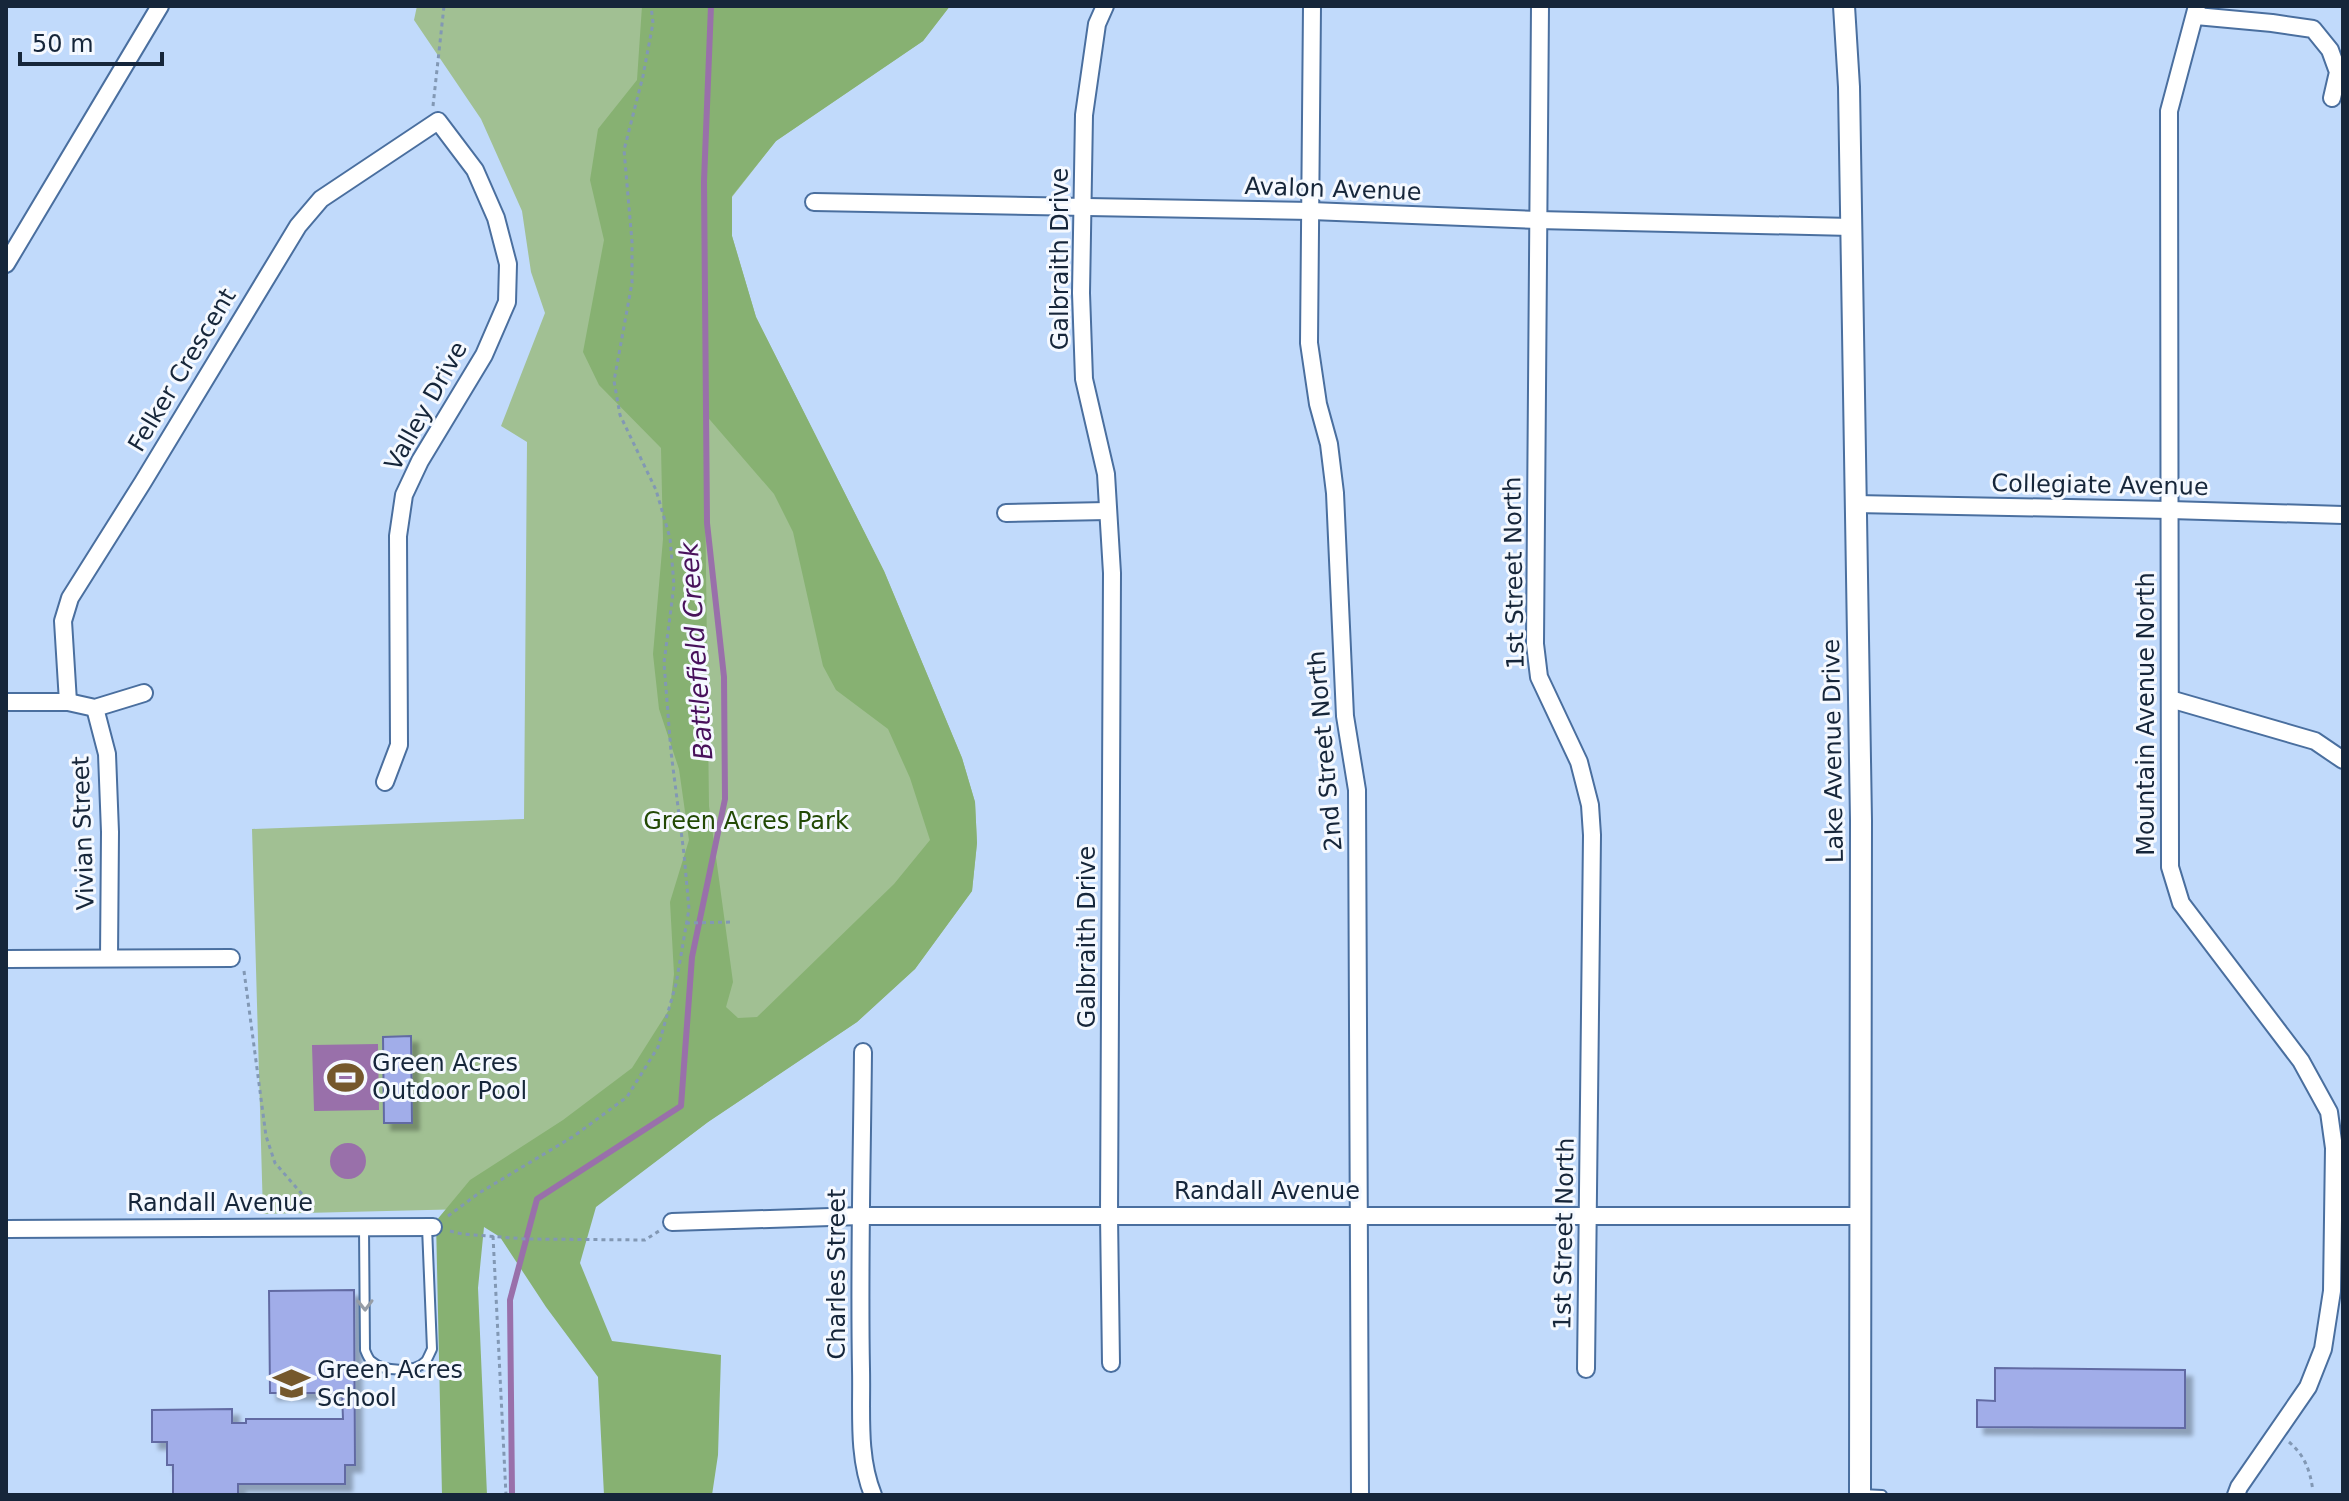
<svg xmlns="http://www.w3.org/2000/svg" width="2349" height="1501" font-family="'DejaVu Sans',sans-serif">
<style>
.green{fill:#a1c093}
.forest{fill:#87b172;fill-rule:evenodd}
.water{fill:#9970aa}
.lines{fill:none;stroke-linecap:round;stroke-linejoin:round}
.stream{stroke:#9970aa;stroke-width:6}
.building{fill:#a1ade9;stroke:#626ba3;stroke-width:2;filter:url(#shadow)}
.service-casing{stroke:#4a6f9f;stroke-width:12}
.minor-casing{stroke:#4a6f9f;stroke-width:20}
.tertiary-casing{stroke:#4a6f9f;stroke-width:24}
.path{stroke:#8298b4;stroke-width:3;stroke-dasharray:4 4;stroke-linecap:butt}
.service{stroke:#fff;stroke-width:8}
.minor{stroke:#fff;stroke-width:16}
.tertiary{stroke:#fff;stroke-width:20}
.oneway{stroke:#969da6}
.labels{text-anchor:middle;stroke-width:6;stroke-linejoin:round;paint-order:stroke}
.street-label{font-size:24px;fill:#16263a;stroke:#f5f9ff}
.park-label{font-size:24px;fill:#224904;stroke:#f5f9ff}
.poi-label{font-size:24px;fill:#16263a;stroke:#f5f9ff;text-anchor:start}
.water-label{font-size:26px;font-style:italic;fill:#48115b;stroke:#f5f9ff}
</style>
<defs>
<filter id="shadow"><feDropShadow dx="7" dy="7" stdDeviation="2" flood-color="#0004"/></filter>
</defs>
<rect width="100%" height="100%" fill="#c1dafb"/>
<polygon class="green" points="417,6 950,6 923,41 776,141 732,197 732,236 756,317 884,571 962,758 975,802 977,843 972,891 915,969 857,1022 708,1122 596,1206 263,1214 252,829 524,819 527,442 501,426 545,313 531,272 522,211 481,119 414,20"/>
<path class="forest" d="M642,6H950L923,41L776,141L732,196V236L756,317L884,571L962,758L975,802L977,843L972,891L915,969L857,1022L708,1122L596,1207L580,1263L612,1341L721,1355L718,1455L712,1495H604L598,1377L546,1307L500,1237L484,1227L478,1288L487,1495H442L436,1221L470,1180L563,1120L632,1068L670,1008L674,974L670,902L689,840L679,769L659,709L653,654L663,539L661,448L599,385L583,352L604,240L590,180L598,129L637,80ZM704,413L774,494L793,532L823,666L836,690L888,729L910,778L930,840L894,884L757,1017L738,1018L726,1007L733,982L709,806Z"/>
<g class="water">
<polygon points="378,1044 379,1110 314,1111 312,1045"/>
<circle cx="348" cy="1161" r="18"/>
</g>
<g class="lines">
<polyline class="stream" points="512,1495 510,1300 537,1199 681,1106 692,957 725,799 724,677 707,523 704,181 711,6"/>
</g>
<g class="building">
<polygon points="411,1036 412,1123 384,1123 383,1037"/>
<polygon points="354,1290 355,1465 345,1465 345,1484 238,1484 238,1495 173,1495 173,1465 167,1465 167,1442 152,1442 152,1410 232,1409 232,1423 246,1423 246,1419 343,1419 342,1393 270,1393 269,1291"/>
<polygon points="1995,1368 2185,1370 2185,1428 1977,1427 1977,1400 1995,1401"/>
</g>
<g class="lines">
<defs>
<g id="service">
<path d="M364,1228L365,1350C367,1355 368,1358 371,1361C383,1372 415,1373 426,1361C428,1358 430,1353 432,1349L427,1227"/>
<polyline points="1861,1494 1882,1495"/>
</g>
<g id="minor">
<polyline points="1105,6 1097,24 1084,115 1081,293 1084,379 1106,474 1112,573 1109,1215 1111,1363"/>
<polyline points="1312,6 1309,343 1318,404 1329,444 1335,493 1345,716 1357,790 1360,1495"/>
<polyline points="1540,6 1535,644 1539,677 1579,762 1590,805 1592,835 1586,1369"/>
<polyline points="2197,6 2169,111 2170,867 2181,903 2301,1061 2329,1112 2334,1148 2332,1291 2323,1349 2308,1387 2239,1487 2236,1495"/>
<polyline points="2196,16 2272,23 2313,29 2330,50 2338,72 2332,98"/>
<polyline points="814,202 1311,211 1537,220 1851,227"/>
<polyline points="6,264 160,6"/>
<polyline points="1855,504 2170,510 2343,515"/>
<polyline points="1006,513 1108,511"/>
<polyline points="2170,699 2315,741 2343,760"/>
<polyline points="6,702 68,702 95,708 144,693"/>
<polyline points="68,702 63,621 70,598 143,482 298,226 321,199 438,121 475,170 496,218 508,264 507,302 484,355 420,461 404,495 398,536 399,745 385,782"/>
<polyline points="95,708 107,754 110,832 109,958"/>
<polyline points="6,959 231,958"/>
<path d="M863,1052C862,1158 859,1263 861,1369C862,1410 857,1456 873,1495"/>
<polyline points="672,1222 861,1216 1861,1216"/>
<polyline points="6,1229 433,1227"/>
</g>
<polyline id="tertiary" points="1844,6 1849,87 1861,821 1860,1495"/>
</defs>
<use href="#service" class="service-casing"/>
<use href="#minor" class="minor-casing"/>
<use href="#tertiary" class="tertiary-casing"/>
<g class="path">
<polyline points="433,106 444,6"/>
<polyline points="686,923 734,922"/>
<polyline points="244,971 266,1136 275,1163 315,1209"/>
<polyline points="448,1216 479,1193 574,1136 627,1097 658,1047 676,984 689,909 684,854 671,752 664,663 674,585 670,538 656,490 620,415 614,381 632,283 632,242 624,150 643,76 653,23 651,6"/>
<polyline points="450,1231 462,1234 526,1239 645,1240 659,1231"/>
<polyline points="493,1236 506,1495"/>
<path d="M2289,1442C2305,1456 2310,1470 2313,1491"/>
</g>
<use href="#service" class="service"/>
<use href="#minor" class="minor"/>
<use href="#tertiary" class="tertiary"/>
</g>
<defs><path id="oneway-chevron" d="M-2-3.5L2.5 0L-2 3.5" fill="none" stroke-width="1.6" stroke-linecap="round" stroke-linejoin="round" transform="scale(2)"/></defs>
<use class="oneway" href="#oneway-chevron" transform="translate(365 1305) rotate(89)"/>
<defs>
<symbol id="stadium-bare" viewBox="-9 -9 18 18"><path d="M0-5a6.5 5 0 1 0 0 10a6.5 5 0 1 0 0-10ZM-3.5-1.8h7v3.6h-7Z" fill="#75582c" stroke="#f5f9ff" stroke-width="2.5" paint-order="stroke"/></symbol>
<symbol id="school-bare" viewBox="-9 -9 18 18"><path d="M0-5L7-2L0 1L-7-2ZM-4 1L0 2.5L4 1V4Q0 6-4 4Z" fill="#75582c" stroke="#f5f9ff" stroke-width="2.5" paint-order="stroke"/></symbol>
</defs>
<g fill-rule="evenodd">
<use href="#stadium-bare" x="320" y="1052" width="51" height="51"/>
<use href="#school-bare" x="266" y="1358" width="51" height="51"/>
</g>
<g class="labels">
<g class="street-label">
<text transform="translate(1333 189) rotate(2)" y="8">Avalon Avenue</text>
<text transform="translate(1060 259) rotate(-90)" y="8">Galbraith Drive</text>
<text transform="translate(182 370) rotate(-59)" y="8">Felker Crescent</text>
<text transform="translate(426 406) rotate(-61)" y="8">Valley Drive</text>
<text transform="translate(2100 485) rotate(1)" y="8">Collegiate Avenue</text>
<text transform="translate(1514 573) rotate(-91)" y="8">1st Street North</text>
<text transform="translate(2146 714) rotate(-90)" y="8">Mountain Avenue North</text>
<text transform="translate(1325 751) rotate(-95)" y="8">2nd Street North</text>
<text transform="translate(1833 751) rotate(-91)" y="8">Lake Avenue Drive</text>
<text transform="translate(83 833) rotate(-92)" y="8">Vivian Street</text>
<text transform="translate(1087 937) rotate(-90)" y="8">Galbraith Drive</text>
<text x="1267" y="1199">Randall Avenue</text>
<text x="220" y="1211">Randall Avenue</text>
<text transform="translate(1564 1234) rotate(-89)" y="8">1st Street North</text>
<text transform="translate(837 1274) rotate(-90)" y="8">Charles Street</text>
</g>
<g class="park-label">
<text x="746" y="829">Green Acres Park</text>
</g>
<g class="poi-label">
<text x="372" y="1071">Green Acres<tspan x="372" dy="28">Outdoor Pool</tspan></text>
<text x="317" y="1378">Green Acres<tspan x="317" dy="28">School</tspan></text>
</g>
<g class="water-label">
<text transform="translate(696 651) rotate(-94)" y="9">Battlefield Creek</text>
</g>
</g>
<rect width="2349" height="1501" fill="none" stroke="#16263a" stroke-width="16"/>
<path d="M20 52v12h142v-12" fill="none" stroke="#16263a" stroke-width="4"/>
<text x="32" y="52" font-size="24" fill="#16263a" stroke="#f5f9ff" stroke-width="6" paint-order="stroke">50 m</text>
</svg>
